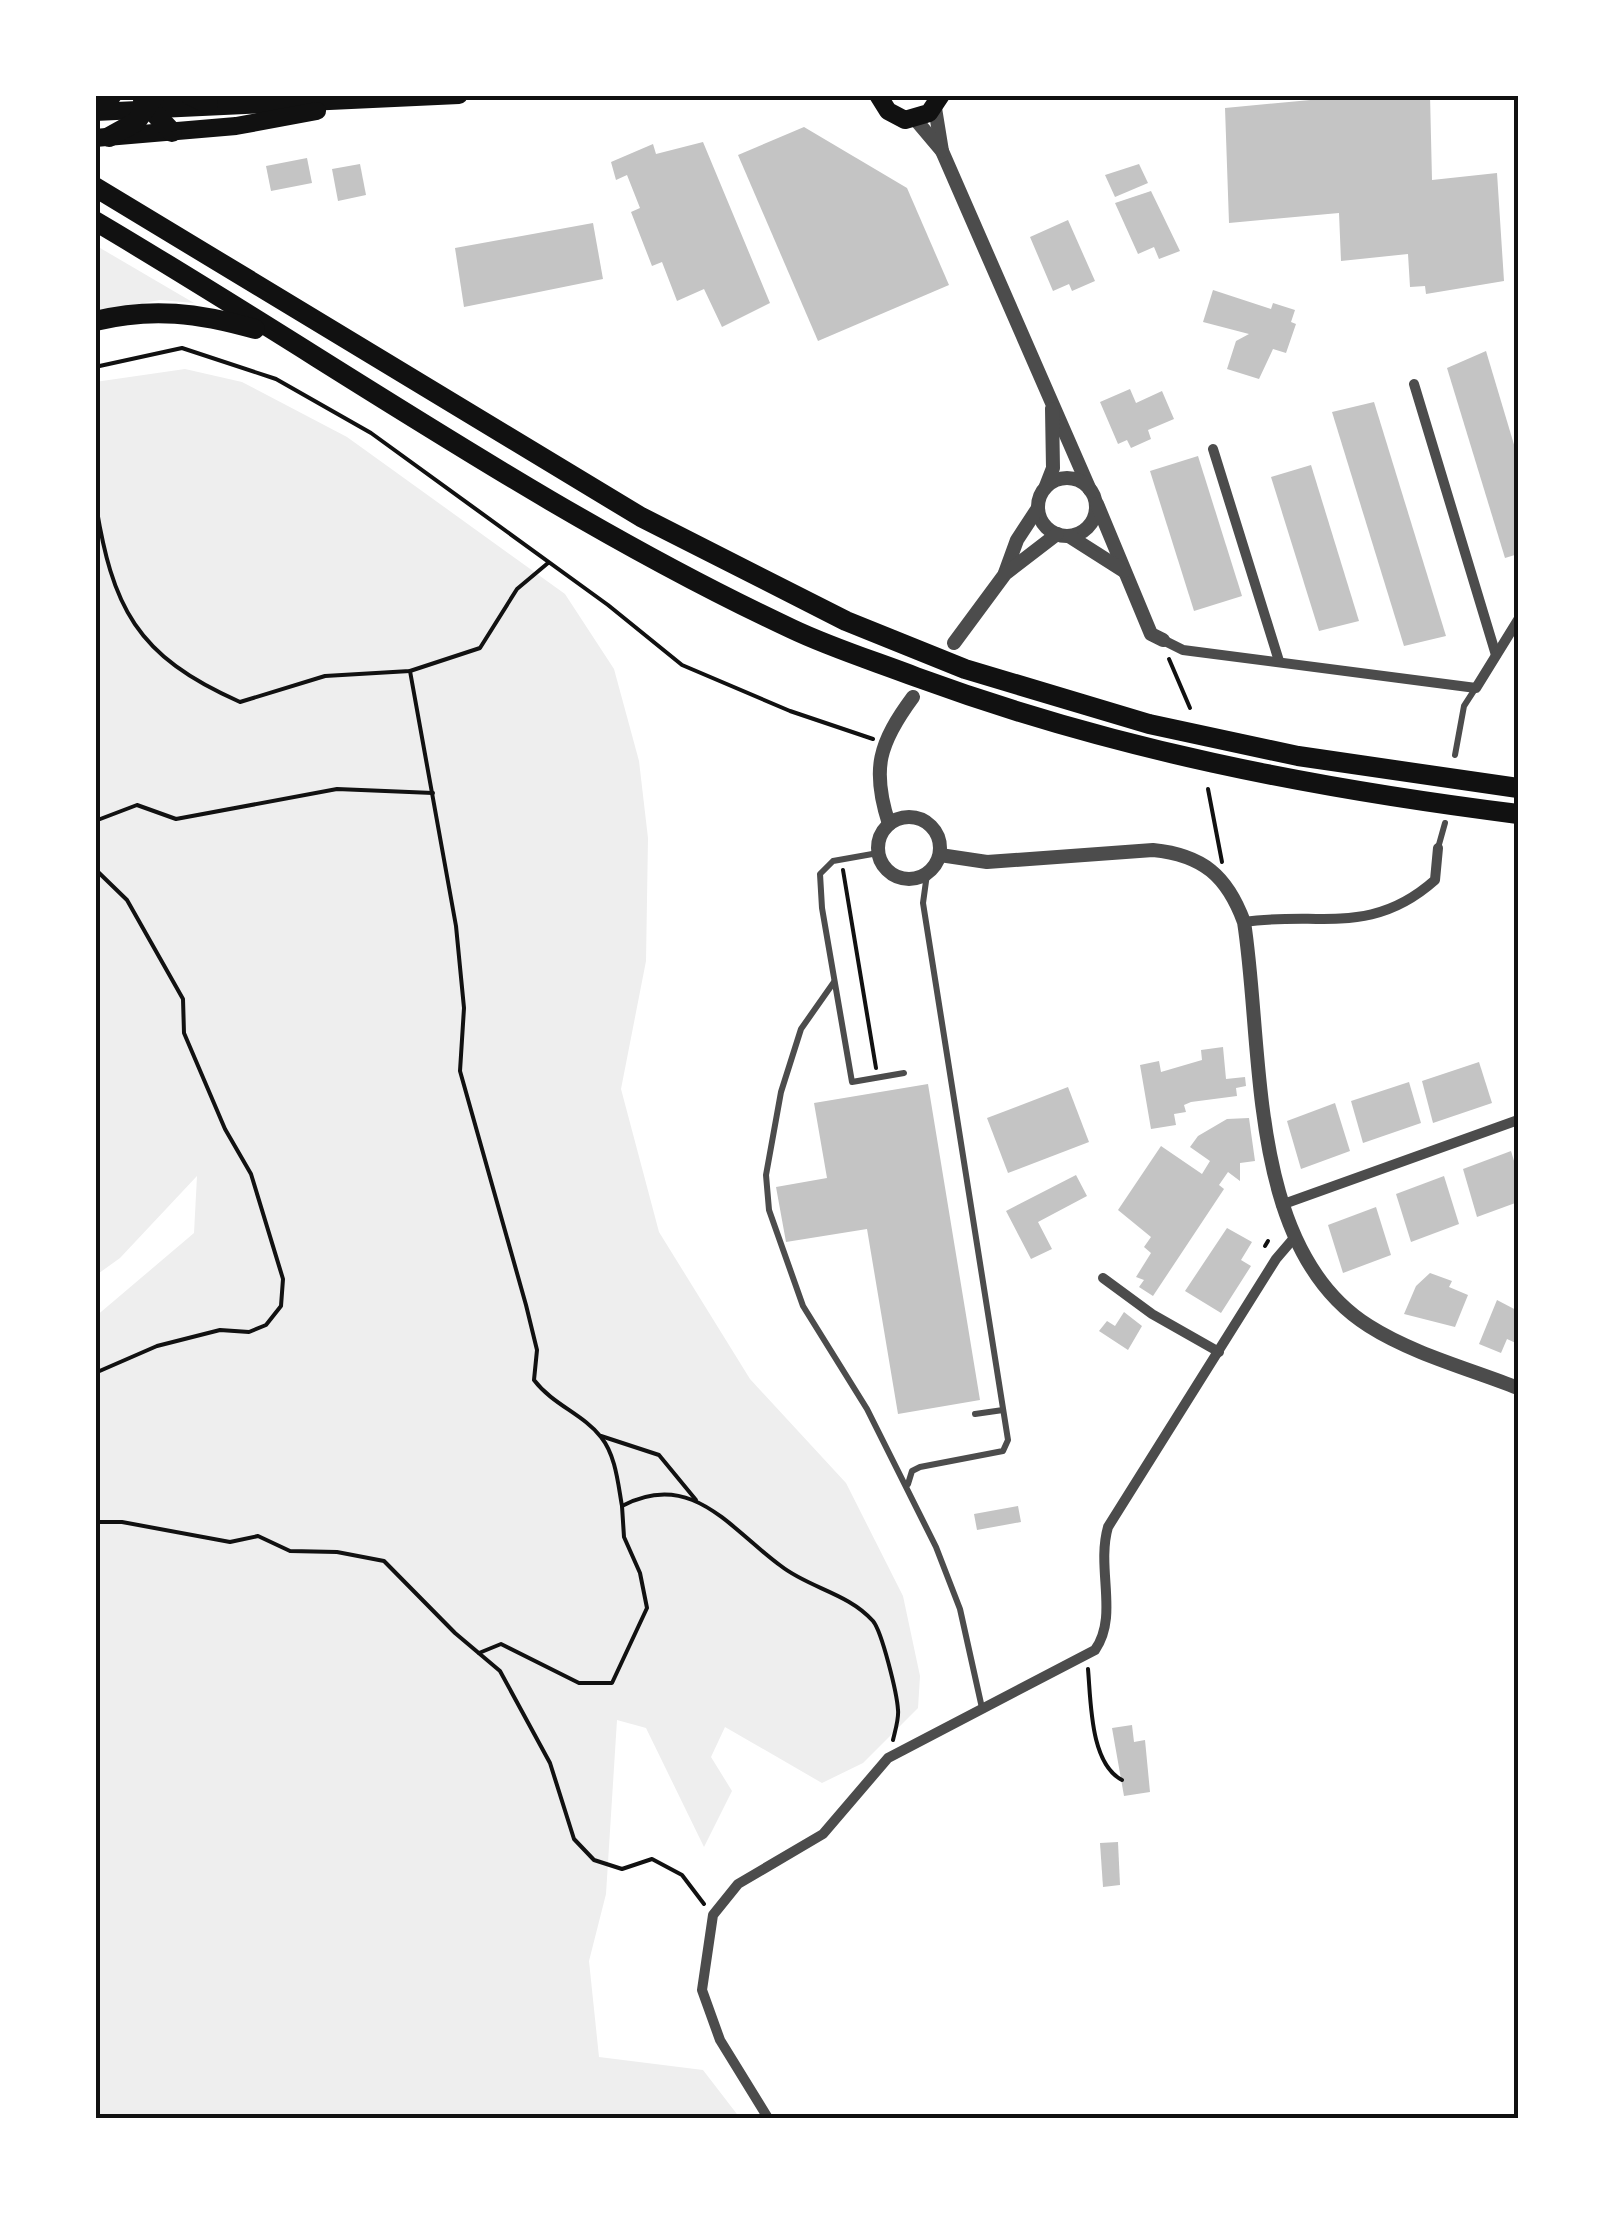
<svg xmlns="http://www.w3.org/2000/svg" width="1613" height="2213" font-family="'Sofia Sans Condensed',sans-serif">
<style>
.green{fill:#eee}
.building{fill:#c4c4c4}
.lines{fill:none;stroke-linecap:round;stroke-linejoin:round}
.path{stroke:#111;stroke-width:4}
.service{stroke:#4c4c4c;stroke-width:6}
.minor{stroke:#4c4c4c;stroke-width:10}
.tertiary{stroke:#4c4c4c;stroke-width:14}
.primary{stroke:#111;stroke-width:18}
.motorway{stroke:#111;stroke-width:20}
.neatline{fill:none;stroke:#111;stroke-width:4}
</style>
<rect width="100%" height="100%" fill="#fff"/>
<g class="green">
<polygon points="95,245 194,303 160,300 95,312"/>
<polygon points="185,369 242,382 347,437 565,594 614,669 639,761 648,838 646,961 621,1089 659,1232 750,1379 846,1483 903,1596 920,1676 918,1708 863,1763 822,1783 725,1727 711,1757 732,1791 704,1847 646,1728 617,1720 606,1894 589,1961 599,2057 703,2070 740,2118 95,2118 95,1317 194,1233 197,1176 120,1258 95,1276 95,382"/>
</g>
<g class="building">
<polygon points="1364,95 1430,95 1432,180 1497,173 1504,281 1426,294 1425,286 1410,287 1408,254 1341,261 1339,213 1229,223 1225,108"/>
<polygon points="804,127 907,188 949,285 818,341 738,155"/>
<polygon points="703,142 770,303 722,327 704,289 677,301 662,262 652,266 631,212 640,208 627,175 616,180 611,162 653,144 656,154"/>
<polygon points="307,158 312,183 271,191 266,166"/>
<polygon points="360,164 366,195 338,201 332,169"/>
<polygon points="1139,164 1148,183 1115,197 1105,175"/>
<polygon points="1151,191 1180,251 1159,259 1154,247 1138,254 1115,203"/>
<polygon points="1068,220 1095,281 1072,291 1069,284 1053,291 1030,237"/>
<polygon points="593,223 603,279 464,307 455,248"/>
<polygon points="1213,290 1271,309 1273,303 1295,310 1291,322 1296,324 1286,353 1273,349 1259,379 1227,369 1236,341 1249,334 1203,322"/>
<polygon points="1486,351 1518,458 1518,554 1505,558 1447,368"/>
<polygon points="1130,389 1136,403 1162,391 1174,419 1148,430 1151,439 1131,448 1127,440 1118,444 1100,402"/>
<polygon points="1374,402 1446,636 1404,646 1332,412"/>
<polygon points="1198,456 1242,596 1194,611 1150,471"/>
<polygon points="1311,465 1359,621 1319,631 1271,477"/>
<polygon points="1223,1047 1226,1079 1245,1077 1246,1086 1236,1088 1237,1096 1191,1102 1184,1105 1186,1112 1174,1114 1176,1125 1151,1129 1140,1065 1159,1061 1161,1072 1202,1060 1201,1050"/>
<polygon points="1479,1062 1492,1103 1433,1123 1422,1081"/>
<polygon points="1409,1082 1421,1123 1363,1143 1351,1101"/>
<polygon points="928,1084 980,1400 898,1414 867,1229 786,1242 776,1187 827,1178 814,1103"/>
<polygon points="1068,1087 1089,1142 1008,1173 987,1118"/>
<polygon points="1335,1103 1350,1151 1301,1169 1287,1121"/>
<polygon points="1249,1118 1255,1161 1240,1163 1240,1181 1228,1172 1219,1185 1224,1189 1153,1296 1139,1287 1144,1280 1136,1277 1151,1253 1144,1247 1151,1237 1118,1210 1161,1146 1202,1174 1210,1161 1190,1147 1198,1136 1227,1119"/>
<polygon points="1511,1151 1518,1174 1518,1202 1477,1217 1463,1169"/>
<polygon points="1076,1175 1087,1196 1038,1222 1052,1249 1031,1259 1006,1211"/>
<polygon points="1444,1176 1459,1224 1411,1242 1396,1194"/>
<polygon points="1376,1207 1391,1255 1343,1273 1328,1225"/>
<polygon points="1227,1228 1252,1242 1241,1260 1251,1266 1221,1313 1185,1291"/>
<polygon points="1430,1273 1452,1281 1449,1287 1468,1295 1455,1327 1404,1314 1416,1286"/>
<polygon points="1497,1300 1518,1311 1518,1344 1507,1339 1501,1353 1479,1344"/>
<polygon points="1124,1312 1142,1326 1128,1350 1099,1331 1107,1321 1115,1326"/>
<polygon points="1018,1506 1021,1522 977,1530 974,1514"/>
<polygon points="1132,1725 1134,1742 1145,1740 1150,1792 1124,1796 1112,1728"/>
<polygon points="1118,1842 1120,1885 1103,1887 1100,1843"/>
</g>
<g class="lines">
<g class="path">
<polyline points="95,367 182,348 276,379 371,433 608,605 682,665 790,711 873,739"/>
<path d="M95,499C112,608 136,656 240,702L325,676L410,671L480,648L517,589L548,563"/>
<polyline points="1169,659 1190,708"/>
<path d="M410,671L456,926L464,1008L460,1071L526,1305L537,1350L534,1380C553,1405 583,1414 601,1437C616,1456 618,1484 622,1506"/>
<polyline points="1208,789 1222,862"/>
<polyline points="95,821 137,805 176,819 337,789 433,793"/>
<polyline points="95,869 127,900 183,999 184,1033 225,1129 251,1174 283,1279 281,1306 266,1325 249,1332 220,1330 157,1346 95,1373"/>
<polyline points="843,870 876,1068"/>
<polyline points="1265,1246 1268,1241"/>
<polyline points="601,1436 659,1455 696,1500"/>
<polyline points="95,1522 122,1522 230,1542 258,1536 290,1551 337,1552 384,1561 455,1633 500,1671 550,1763 574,1839 594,1860 622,1869 652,1859 682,1875 704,1904"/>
<path d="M479,1653L501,1644L579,1683H612L647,1608L640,1573L624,1537L622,1506C692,1469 730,1529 781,1566C809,1588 848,1593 873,1621C882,1632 897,1693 898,1710C899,1719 895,1731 893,1740"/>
<path d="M1088,1669C1091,1702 1090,1763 1122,1780"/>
</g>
<g class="service">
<polyline points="1455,755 1464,706 1475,689"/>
<polyline points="1438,848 1445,823"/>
<polyline points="878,853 833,861 820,874 822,908 852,1082 904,1073"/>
<polyline points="834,982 801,1029 781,1092 766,1175 769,1210 803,1306 867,1409 936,1547 960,1609 982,1708"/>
<polyline points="975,1414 1003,1410"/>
<polyline points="908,1484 912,1471 920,1467 1003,1451 1008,1440 923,903 927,874"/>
</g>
<g class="minor">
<polyline points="1414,384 1496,655"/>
<polyline points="1213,449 1279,661"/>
<polyline points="1163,640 1183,650 1476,688 1518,620"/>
<path d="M1244,922C1319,911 1371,937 1435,880L1438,848"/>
<polyline points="1281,1205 1518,1120"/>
<polyline points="1103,1278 1152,1314 1219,1352"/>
<path d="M768,2118L720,2040L702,1990L713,1915L738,1884L823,1834L888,1758L1095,1650C1119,1616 1096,1569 1108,1527L1276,1259L1294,1238"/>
</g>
<g class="tertiary">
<polyline points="935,108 942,151 1090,490"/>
<polyline points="915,119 942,151"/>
<circle cx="1067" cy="507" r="29"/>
<polyline points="1046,486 1053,468 1052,409"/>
<polyline points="1097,504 1151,634 1163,640"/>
<polyline points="1069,536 1124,571"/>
<polyline points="1005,573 1017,540 1038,508"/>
<polyline points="954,643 1005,574 1057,534"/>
<circle cx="909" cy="848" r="31"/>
<path d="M889,824C871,769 879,743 913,697"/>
<path d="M940,855L987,862L1153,850C1203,855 1227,876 1244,922C1264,1049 1246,1249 1369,1326C1413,1354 1470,1369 1518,1388"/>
</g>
<g class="primary">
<polyline points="878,95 888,111 905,120 929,113 941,95"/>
<polyline points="95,112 459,95"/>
<polyline points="95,138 236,126 317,111"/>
</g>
<g class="motorway">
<polyline points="190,95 208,104"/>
<polyline points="143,101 172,132"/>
<polyline points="95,110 112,95"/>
<polyline points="109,137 136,122 155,95"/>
<polyline points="95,187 641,517 846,621 965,669 1149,724 1298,756 1518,788"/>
<path d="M95,221C326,357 548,515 792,629C832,648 874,661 916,677C1112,749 1311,788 1518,814"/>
<path d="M95,321C152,307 199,313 255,329"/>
</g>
</g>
<rect width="1613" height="2213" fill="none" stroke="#ffffff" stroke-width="195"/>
<rect x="98" y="98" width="1418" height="2018" class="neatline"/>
</svg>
